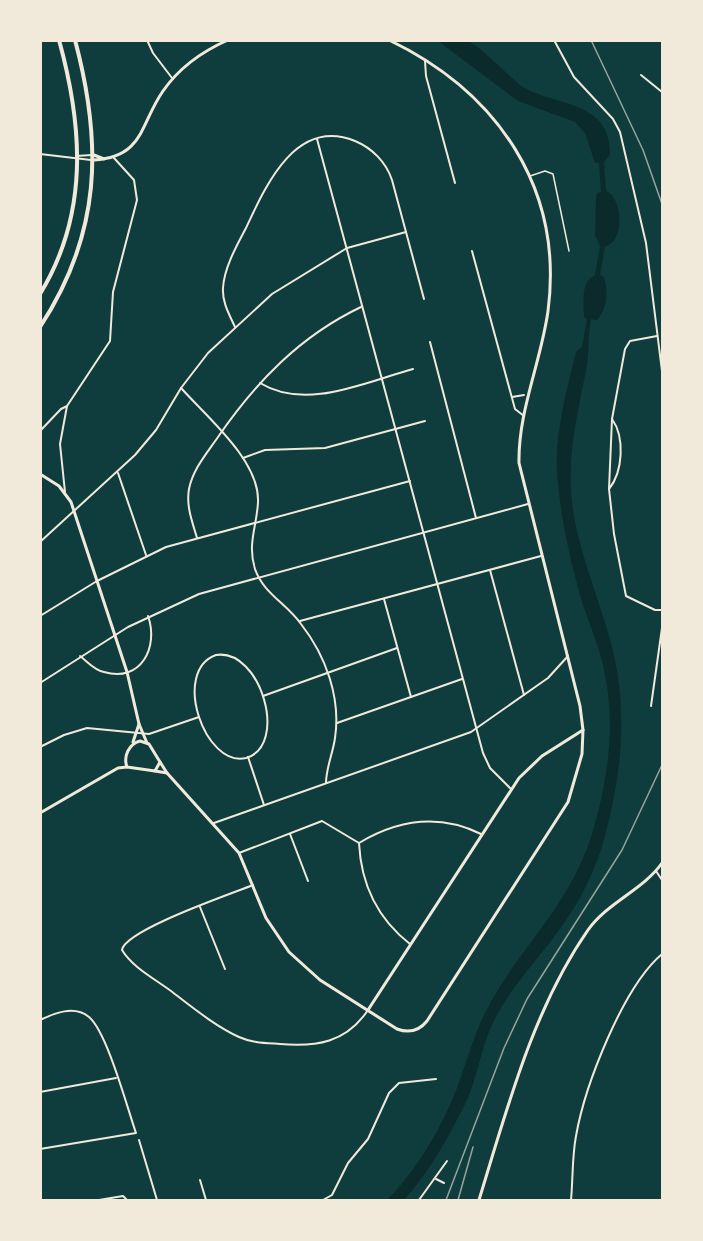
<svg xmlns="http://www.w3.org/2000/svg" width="703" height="1241" font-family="'Roboto Condensed',sans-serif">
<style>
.water{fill:#0a2a2b}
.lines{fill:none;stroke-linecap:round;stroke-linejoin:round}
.service{stroke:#f1e9da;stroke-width:1.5}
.minor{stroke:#f1e9da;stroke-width:2}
.tertiary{stroke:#f1e9da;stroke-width:3}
.primary{stroke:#f1e9da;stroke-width:4}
.rail{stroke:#97a49c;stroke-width:1.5}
</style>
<rect width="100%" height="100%" fill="#0f3d3e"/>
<path class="water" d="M438,41C446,40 458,38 465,40C479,44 509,77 523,87C557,107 611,100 610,155L604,162L606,191C623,197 625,243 605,246L600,275L604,277C608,292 608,307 597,320L591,319C588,336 589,349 587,365C579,407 568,449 571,492C574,537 593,583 606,626C629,698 624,764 605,836C596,870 580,902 559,930C536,962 507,991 491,1027C481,1050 477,1077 467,1100C450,1135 430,1171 404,1200H387C417,1170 442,1127 457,1088C467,1062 473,1036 486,1011C519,947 569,908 592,834C607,784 616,727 605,675C601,651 591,628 583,605C570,561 560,516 557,470C555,431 567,390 576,352L582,347L587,319L584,317C584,303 580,282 595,275L600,246L595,235L596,198L597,193L601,192L599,163H595L585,133L575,122L518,101Z"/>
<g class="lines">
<polyline class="service" points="530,176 545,171 553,174 569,251"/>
<g class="minor">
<polyline points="147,40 153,53 172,78"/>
<polyline points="554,40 574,77 613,119 620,132 646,243 662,371"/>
<polyline points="425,61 426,76 455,183"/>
<polyline points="641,75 662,92"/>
<polyline points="317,139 483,753 490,768 511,789"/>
<polyline points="40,154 91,160"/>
<polyline points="76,156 92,155"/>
<polyline points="472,251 515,409 524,416"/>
<path d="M235,327C229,314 222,302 223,288C224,268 237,245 246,228C266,185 296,117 355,141C372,148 386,162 392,180L424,299"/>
<polyline points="657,336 630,341 625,349 612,419 609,489 614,534 626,596 655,610 662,610"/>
<polyline points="430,342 476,518"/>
<path d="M260,383C306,411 365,382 413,369"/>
<path d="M181,388C207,417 260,461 258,502C257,526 247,544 255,569C263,593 287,604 301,624C326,656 341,698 335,738C333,753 326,768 326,783"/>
<polyline points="512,397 524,395"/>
<polyline points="40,431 61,409 67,406 110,341 113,292 137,200 134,180 114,158"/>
<polyline points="243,458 265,450 325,448 425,421"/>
<polyline points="118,473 146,555"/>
<path d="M609,489C623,472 625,437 612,419"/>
<polyline points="65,492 60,444 67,406"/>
<path d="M197,538C192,521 186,506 189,489C193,469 207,453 218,437C256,382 300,336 361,307"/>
<polyline points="40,542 135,455 156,430 181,388 208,353 272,294 347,248 406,232"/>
<polyline points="490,570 524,695"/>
<polyline points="384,599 411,697"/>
<polyline points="40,616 97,581 166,547 410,481"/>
<polyline points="300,621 541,556"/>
<path d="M216,655C261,648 289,746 246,758C205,768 171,671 216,655Z"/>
<path d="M80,656C88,662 94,670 104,672C141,683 159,647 148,616"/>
<polyline points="40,683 128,627 199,594 528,504"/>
<polyline points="263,696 397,648"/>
<polyline points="651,706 662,628"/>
<polyline points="337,723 462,679"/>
<polyline points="40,747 64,735 87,728 149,734 199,717"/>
<polyline points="248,757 264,805"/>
<polyline points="214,823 471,732 548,678 568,656"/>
<polyline points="290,834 308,881"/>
<polyline points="239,853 322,821 359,843"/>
<polyline points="656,871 662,880"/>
<path d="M253,885C231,894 125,930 122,950C133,968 155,979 171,991C192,1007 215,1026 239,1037C252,1043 266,1043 280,1044C316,1047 346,1043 368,1010"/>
<polyline points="200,907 225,969"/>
<path d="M410,944C378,919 361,884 359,843C399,819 440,814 481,834"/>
<path d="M40,1020C55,1013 74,1005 89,1017C107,1032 127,1107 136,1133L40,1149"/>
<polyline points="40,1092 116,1078"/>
<polyline points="139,1140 157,1200"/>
<polyline points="436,1179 444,1183"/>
<polyline points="200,1180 206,1200"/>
<polyline points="66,1200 80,1200"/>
<polyline points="99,1200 123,1196 127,1200"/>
<polyline points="323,1200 332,1195 348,1163 368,1139 389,1093 399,1083 436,1079"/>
<polyline points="419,1200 447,1161"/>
<path d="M571,1200C573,1179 572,1157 576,1136C585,1085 623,987 662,954"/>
</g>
<g class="tertiary">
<polyline points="94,155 104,159"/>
<path d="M94,160C144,157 140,124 163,91C179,68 203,51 228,40"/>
<polyline points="40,474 59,486 71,502 127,672 139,724 147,743"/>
<path d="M140,741L149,744L160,762L155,771L127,767C123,756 129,744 140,741Z"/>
<polyline points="133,742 139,724"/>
<path d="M160,762L167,773L239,853L266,918L289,952L320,980L397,1029C408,1033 419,1031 427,1021L568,802L582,754L583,730L580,706L519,463C518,411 541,362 548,311C564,188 497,92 389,40"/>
<polyline points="155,771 167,773"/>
<polyline points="40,813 118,768 127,767"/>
<polyline points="368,1010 519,778 542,756 583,730"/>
<path d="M479,1200C507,1109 533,1009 588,930C608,902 643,890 662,863"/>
</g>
<g class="primary">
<path d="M40,294C89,214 83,127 59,40"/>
<path d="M40,327C101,234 103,145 75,40"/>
</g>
<g class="rail">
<polyline points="591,40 643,150 662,204"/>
<polyline points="446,1200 504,1048 527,999 622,850 662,765"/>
<polyline points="458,1200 473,1147"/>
</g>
</g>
<rect width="703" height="1241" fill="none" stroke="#f1e9da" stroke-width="84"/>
</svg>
